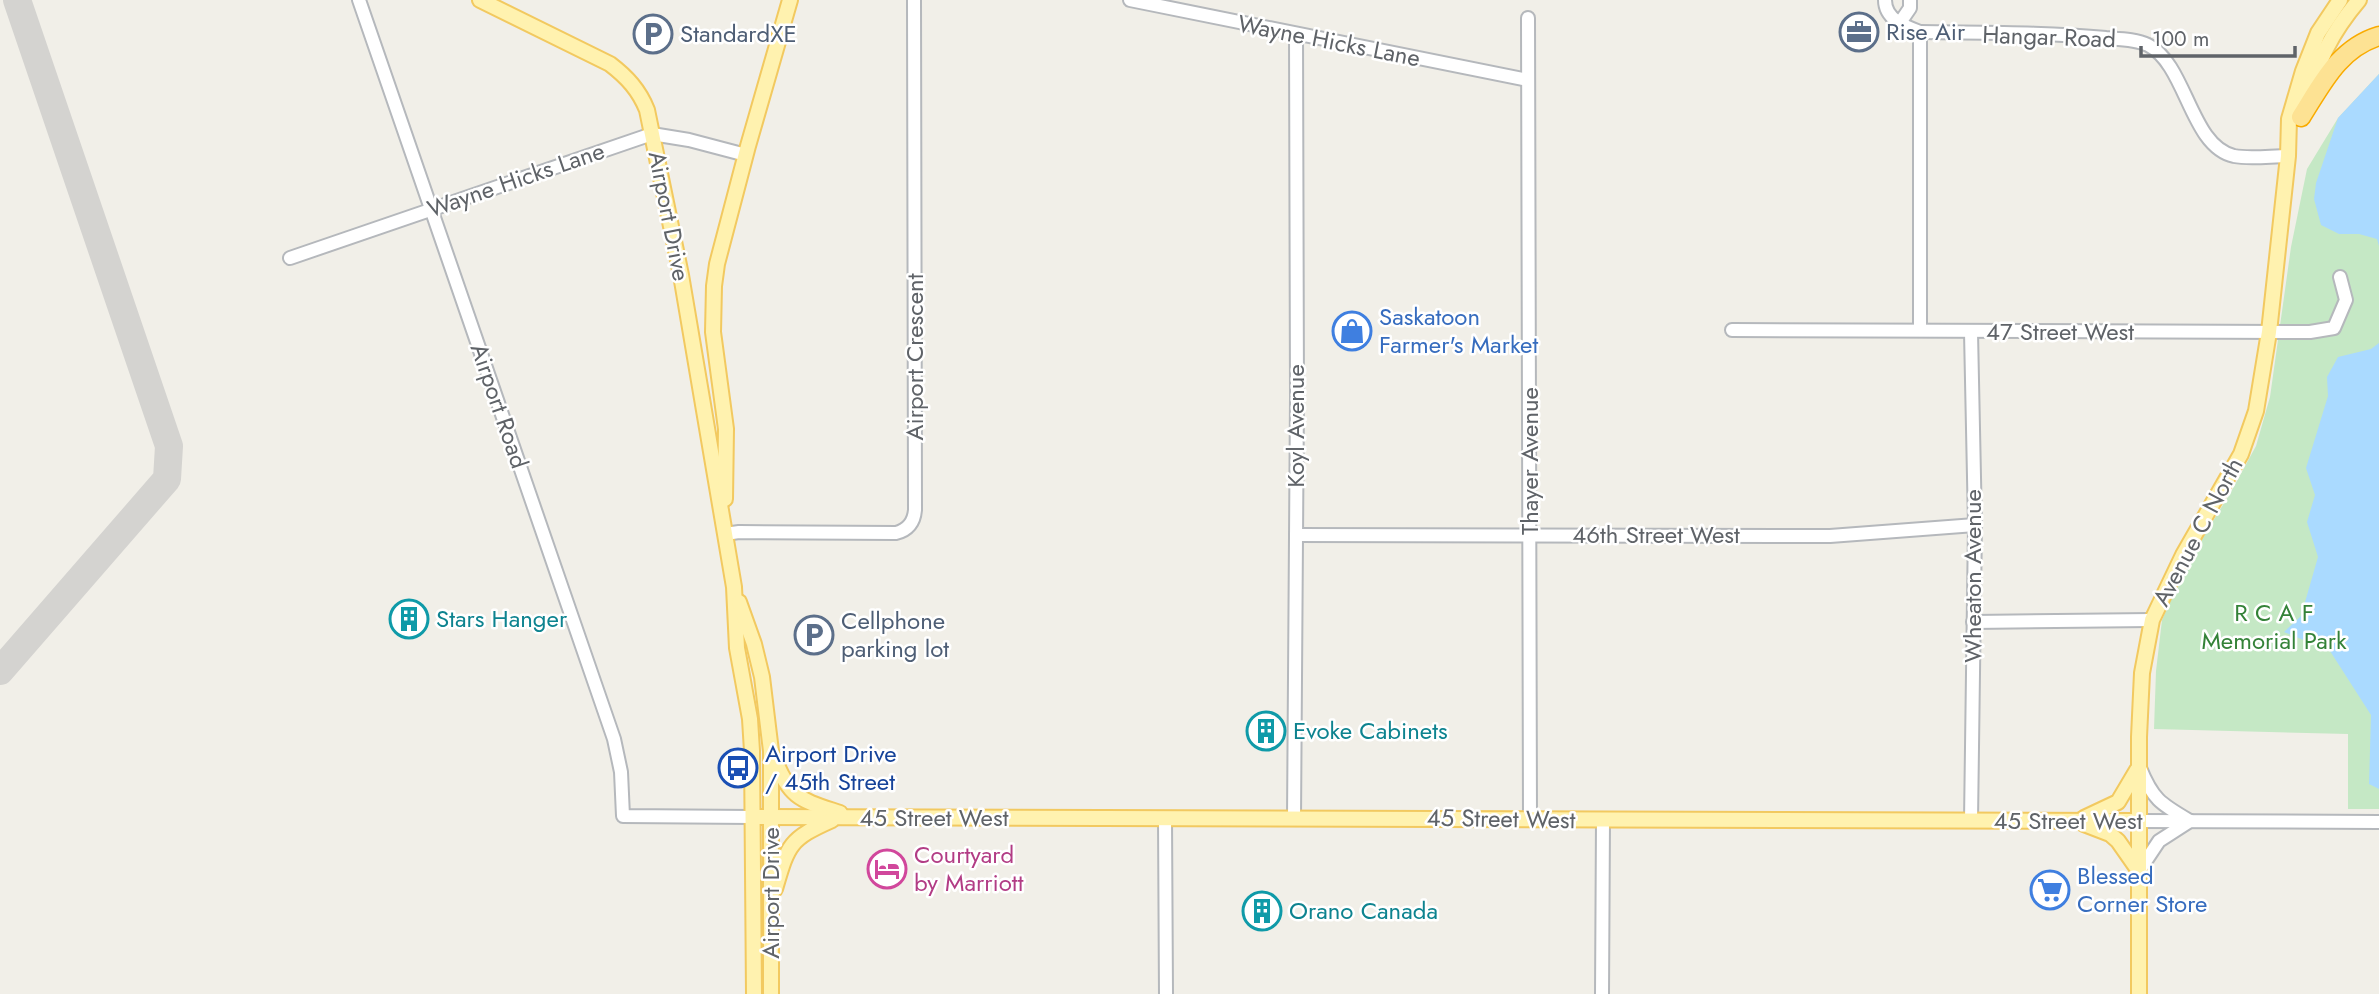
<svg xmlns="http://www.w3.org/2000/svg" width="2379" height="994" font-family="Jost,sans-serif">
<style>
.green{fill:#c5e8c5}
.water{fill:#aadaff}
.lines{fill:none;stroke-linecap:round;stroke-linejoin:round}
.taxiway{stroke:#d4d3d0;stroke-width:28}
.minor-casing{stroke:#b5b8bc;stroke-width:16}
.major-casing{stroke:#f2c960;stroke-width:18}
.highway-casing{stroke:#f9ab00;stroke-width:21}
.minor{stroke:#fff;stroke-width:12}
.major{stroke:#fff2af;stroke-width:14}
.highway{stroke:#fde293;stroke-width:18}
.labels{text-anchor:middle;stroke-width:5;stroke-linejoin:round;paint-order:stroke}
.service-label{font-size:24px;fill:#4e5e75;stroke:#fff;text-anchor:start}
.street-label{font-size:24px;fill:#5f6368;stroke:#fff}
.shop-label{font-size:24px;fill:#366cbe;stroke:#fff;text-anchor:start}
.park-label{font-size:24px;fill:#348238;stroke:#fff}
.culture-label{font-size:24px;fill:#0d838f;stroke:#fff;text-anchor:start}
.transit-label{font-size:24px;fill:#164399;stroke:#fff;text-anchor:start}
.hotel-label{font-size:24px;fill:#b23c85;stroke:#fff;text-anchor:start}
</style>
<rect width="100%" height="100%" fill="#f1efe8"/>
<polygon class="green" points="2379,74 2379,809 2348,809 2348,734 2154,729 2156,671 2162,620 2183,570 2232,490 2256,446 2270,397 2291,247 2307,169 2338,118"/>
<g class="water">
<polygon points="2379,74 2379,246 2377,239 2359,234 2339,234 2321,225 2314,199 2316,183 2338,118"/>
<polygon points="2379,343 2379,789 2369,784 2371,715 2330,651 2284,632 2301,616 2318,557 2307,522 2315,495 2306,468 2328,396 2327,377 2338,357 2371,349"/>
</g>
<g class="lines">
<polyline class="taxiway" points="0,671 167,479 169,446 17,0"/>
<defs>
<g id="minor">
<polyline points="359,0 614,739 621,772 623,816 753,817"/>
<polyline points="1130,0 1528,80"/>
<path d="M1885,0C1885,19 1904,26 1920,32V330"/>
<polyline points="1528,18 1530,820"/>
<polyline points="1899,24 1910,8 1910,0"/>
<path d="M1920,32C1982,33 2045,32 2106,38C2120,39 2136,39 2148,45C2187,65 2190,146 2234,156C2250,159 2271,156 2288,156"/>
<polyline points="290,258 652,134 689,140 746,155"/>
<polyline points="1732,330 2310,332 2334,328 2346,300 2340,277"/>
<polyline points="1971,332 1975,525 1971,821"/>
<path d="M725,534L739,532L896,533C908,530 914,522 915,510L914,0"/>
<polyline points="1296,535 1830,536 1975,525"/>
<polyline points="1973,622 2152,620"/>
<path d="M2140,768C2153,800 2161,804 2190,821"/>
<polyline points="1165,819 1166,994"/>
<polyline points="1294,819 1297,397 1296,34"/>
<polyline points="2138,821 2379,822"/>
<polyline points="2139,871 2159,841 2190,821"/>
<polyline points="1602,994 1603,820"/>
</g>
<g id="major">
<path d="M480,0L610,64C627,77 639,90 647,110L681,275L734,587L737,648L750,719L752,751L754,994"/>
<path d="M2306,102C2318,61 2331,33 2359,0"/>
<polyline points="725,499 726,429 713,332 714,286 717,264 748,146 790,0"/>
<polyline points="739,602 754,644 762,677 771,751 771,994"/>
<path d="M774,758C790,799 801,800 840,813"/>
<polyline points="753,817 2138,821"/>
<polyline points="2084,818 2118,802 2137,770"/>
<polyline points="2084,824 2110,834 2118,841 2139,871"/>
<path d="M775,889C788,845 789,839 832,820"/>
<polyline points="2139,994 2139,737 2142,673 2152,620 2183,555 2241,454 2256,411 2269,332 2288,156 2289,119 2303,71 2318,33 2340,0"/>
</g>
<path id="highway" d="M2301,117C2322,84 2339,48 2379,36"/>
</defs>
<use href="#minor" class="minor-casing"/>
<use href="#major" class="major-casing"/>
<use href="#highway" class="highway-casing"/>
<use href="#minor" class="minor"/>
<use href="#major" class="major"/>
<use href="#highway" class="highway"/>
</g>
<defs>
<symbol id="office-ring" viewBox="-11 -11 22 22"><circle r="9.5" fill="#fff" stroke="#5c6f8a" stroke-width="1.5"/><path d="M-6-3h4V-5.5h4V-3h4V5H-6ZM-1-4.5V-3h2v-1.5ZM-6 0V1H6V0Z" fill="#5c6f8a"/></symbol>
<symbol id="parking-ring" viewBox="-11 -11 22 22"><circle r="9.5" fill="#fff" stroke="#5c6f8a" stroke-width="1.5"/><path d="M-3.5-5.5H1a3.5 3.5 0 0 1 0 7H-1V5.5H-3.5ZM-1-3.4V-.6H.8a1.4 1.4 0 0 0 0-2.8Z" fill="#5c6f8a"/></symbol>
<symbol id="shop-ring" viewBox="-11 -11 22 22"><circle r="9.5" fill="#fff" stroke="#3f7fe0" stroke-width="1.5"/><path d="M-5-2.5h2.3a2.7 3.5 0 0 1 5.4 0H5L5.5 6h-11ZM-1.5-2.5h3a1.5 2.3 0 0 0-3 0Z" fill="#3f7fe0"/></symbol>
<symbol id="building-ring" viewBox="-11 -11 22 22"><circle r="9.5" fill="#fff" stroke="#0f9aa8" stroke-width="1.5"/><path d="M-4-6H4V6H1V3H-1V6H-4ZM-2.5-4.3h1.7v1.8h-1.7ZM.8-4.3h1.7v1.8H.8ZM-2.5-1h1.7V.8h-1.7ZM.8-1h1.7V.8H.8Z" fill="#0f9aa8"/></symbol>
<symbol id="bus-ring" viewBox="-11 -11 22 22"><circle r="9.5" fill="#fff" stroke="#1a4fb4" stroke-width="1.5"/><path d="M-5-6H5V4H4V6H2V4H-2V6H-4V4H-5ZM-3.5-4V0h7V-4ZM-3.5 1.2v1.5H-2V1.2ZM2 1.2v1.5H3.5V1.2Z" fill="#1a4fb4"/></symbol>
<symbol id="hotel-ring" viewBox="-11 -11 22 22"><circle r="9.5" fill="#fff" stroke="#d1479c" stroke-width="1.5"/><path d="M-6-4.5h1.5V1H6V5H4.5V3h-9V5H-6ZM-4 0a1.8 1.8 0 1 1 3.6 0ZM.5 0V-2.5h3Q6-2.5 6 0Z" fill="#d1479c"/></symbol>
<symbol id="supermarket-ring" viewBox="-11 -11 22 22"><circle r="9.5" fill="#fff" stroke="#3f7fe0" stroke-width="1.5"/><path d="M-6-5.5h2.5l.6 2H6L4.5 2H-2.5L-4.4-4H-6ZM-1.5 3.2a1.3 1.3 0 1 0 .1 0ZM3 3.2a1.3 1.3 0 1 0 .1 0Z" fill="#3f7fe0"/></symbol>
</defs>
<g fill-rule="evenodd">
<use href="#office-ring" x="1837" y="10" width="44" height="44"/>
<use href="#parking-ring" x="631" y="12" width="44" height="44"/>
<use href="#shop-ring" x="1330" y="309" width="44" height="44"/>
<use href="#building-ring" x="387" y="597" width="44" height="44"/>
<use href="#parking-ring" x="792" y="613" width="44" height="44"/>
<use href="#building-ring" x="1244" y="709" width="44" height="44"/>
<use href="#bus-ring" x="716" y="746" width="44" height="44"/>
<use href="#hotel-ring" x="865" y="847" width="44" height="44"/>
<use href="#supermarket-ring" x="2028" y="868" width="44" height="44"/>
<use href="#building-ring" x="1240" y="889" width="44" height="44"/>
</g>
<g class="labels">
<g class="service-label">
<text x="1886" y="40">Rise Air</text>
<text x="680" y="42">StandardXE</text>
<text x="841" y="629">Cellphone<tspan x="841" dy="28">parking lot</tspan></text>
</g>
<g class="street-label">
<text transform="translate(2049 37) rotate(2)" y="8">Hangar Road</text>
<text transform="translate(1329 41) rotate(11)" y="8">Wayne Hicks Lane</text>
<text transform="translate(516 180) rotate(-19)" y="8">Wayne Hicks Lane</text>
<text transform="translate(669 216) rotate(79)" y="8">Airport Drive</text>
<text x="2060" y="340">47 Street West</text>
<text transform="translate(915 357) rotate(-90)" y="8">Airport Crescent</text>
<text transform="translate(499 406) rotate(71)" y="8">Airport Road</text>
<text transform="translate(1296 426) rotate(-90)" y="8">Koyl Avenue</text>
<text transform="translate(1530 461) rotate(-90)" y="8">Thayer Avenue</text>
<text transform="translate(2198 532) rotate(-62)" y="8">Avenue C North</text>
<text x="1656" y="543">46th Street West</text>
<text transform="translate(1973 576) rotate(-90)" y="8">Wheaton Avenue</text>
<text x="934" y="826">45 Street West</text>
<text transform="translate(1501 819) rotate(1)" y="8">45 Street West</text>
<text x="2068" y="829">45 Street West</text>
<text transform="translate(771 893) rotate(-90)" y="8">Airport Drive</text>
</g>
<g class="shop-label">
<text x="1379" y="325">Saskatoon<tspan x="1379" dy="28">Farmer's Market</tspan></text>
<text x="2077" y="884">Blessed<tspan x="2077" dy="28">Corner Store</tspan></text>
</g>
<g class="park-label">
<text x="2274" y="621">R C A F<tspan x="2274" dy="28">Memorial Park</tspan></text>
</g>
<g class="culture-label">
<text x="436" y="627">Stars Hanger</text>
<text x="1293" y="739">Evoke Cabinets</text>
<text x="1289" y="919">Orano Canada</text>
</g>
<g class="transit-label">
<text x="765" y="762">Airport Drive<tspan x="765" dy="28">/ 45th Street</tspan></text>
</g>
<g class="hotel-label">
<text x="914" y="863">Courtyard<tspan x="914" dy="28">by Marriott</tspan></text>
</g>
</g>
<path d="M2141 46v10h154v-10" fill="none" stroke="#5f6368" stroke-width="3.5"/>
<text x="2152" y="46" font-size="21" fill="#5f6368" stroke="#ffffff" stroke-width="5" paint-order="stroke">100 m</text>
</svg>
